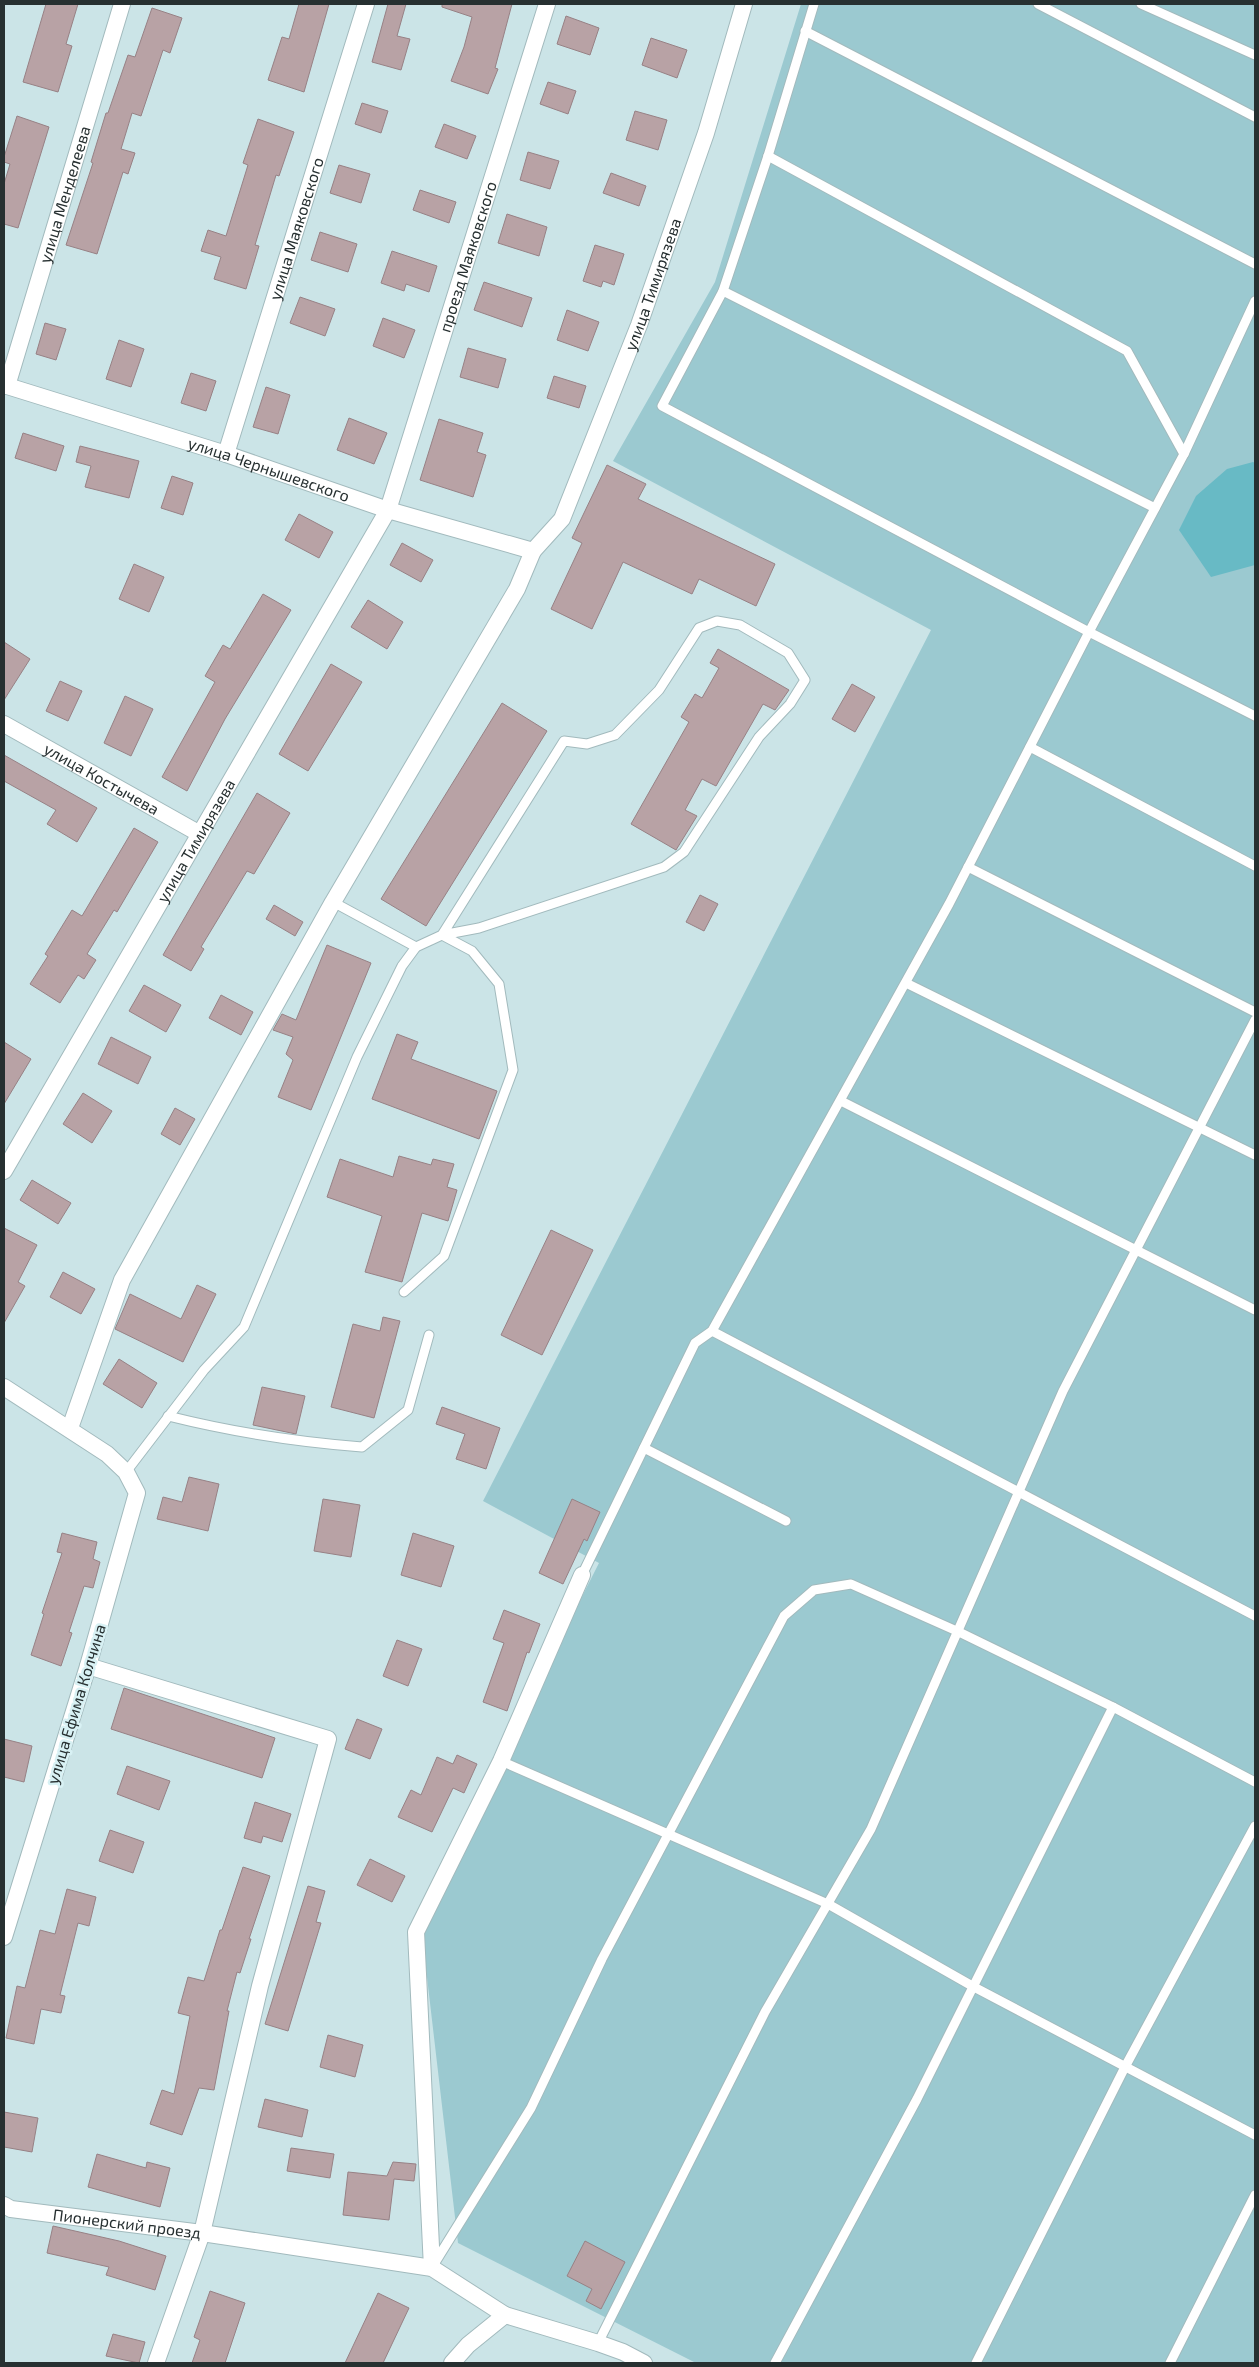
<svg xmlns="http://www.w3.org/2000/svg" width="1259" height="2367" font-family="'Exo 2',sans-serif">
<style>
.green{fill:#9bc9d0}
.water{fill:#68bac5}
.building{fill:#b8a2a5;stroke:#978185}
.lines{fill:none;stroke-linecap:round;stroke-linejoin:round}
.lane-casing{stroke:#a2babd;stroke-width:11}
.street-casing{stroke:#a2babd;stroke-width:18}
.lane{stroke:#fff;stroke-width:9}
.street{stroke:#fff;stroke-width:16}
.labels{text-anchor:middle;stroke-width:5;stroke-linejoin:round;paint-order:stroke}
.street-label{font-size:16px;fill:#273031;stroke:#d8f1f4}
</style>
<rect width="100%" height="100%" fill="#cbe4e7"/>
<polygon class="green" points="801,4 1255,4 1255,2363 696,2363 458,2243 420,1917 599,1563 483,1501 931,630 613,461 715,282"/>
<polygon class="water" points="1253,462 1255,463 1255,565 1211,577 1179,530 1196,496 1227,469"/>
<g class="building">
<polygon points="46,4 78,4 66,44 72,46 58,92 23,82"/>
<polygon points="299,4 329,4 304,92 268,80 282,37 289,39"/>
<polygon points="388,4 406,4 397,36 410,39 401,70 372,62"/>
<polygon points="442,4 512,4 495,68 498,69 488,94 451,81 464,47 472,17 442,7"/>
<polygon points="152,8 182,18 170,53 163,50 141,116 132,113 121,149 135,153 128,174 123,172 97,254 66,245 93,163 91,162 106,113 108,113 128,55 135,57"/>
<polygon points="566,16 599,28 590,55 557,44"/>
<polygon points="651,38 687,50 677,78 642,65"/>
<polygon points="548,82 576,91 568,114 540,104"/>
<polygon points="362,103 388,111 381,133 355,124"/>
<polygon points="635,111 667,120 658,150 626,140"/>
<polygon points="17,116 49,127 18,228 4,224 4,184 10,164 4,162 4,157"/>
<polygon points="258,119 294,132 279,176 276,175 255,245 259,246 246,289 214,279 221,257 201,251 208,230 226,236 248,165 243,163"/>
<polygon points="444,124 476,136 467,159 435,147"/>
<polygon points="528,152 559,161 550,189 520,180"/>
<polygon points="339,165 370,174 361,203 330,193"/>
<polygon points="611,173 646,186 639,206 603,193"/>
<polygon points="420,190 456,202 449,223 413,210"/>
<polygon points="507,214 547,227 539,256 498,243"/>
<polygon points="320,232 357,244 348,272 311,260"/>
<polygon points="595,245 624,254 614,285 603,281 601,287 583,281"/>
<polygon points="392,251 437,266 429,292 406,284 404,291 381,283"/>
<polygon points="484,282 532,298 522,327 474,310"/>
<polygon points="300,297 335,309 325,336 290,323"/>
<polygon points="567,310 599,322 588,351 557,340"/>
<polygon points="383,318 415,330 404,358 373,346"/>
<polygon points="45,323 66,329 56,360 36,354"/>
<polygon points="119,340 144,349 131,387 106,379"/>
<polygon points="468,348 506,359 498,388 460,377"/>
<polygon points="191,373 216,381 206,411 181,403"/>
<polygon points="554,376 586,386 579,408 547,398"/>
<polygon points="266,387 290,395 278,434 253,427"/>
<polygon points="349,418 387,433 374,464 337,450"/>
<polygon points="439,419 483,433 477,452 486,455 473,497 420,480"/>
<polygon points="23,433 64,446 56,471 15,458"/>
<polygon points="80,446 139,461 129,498 85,487 91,466 76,462"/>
<polygon points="607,465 646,484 638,499 775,564 756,606 699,579 692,594 623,562 592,629 551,609 582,543 572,538"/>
<polygon points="172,476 193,483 183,515 161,508"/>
<polygon points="299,514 333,532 319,558 285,540"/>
<polygon points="402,543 433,560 421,582 390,565"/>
<polygon points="134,564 164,577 149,612 119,599"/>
<polygon points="263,594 291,610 225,719 187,791 162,777 215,682 205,676 223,645 230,649"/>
<polygon points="368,600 403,622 387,649 351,627"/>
<polygon points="4,642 30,659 4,700"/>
<polygon points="718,649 789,690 775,710 763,704 716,786 702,779 685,810 697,816 676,850 631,824 689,722 681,717 695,694 702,698 719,668 710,663"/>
<polygon points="331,664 362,682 308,771 279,754"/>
<polygon points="60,681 82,691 68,721 46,711"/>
<polygon points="852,684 875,697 855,732 832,719"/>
<polygon points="125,696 153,709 131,756 104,743"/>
<polygon points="502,703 547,731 426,926 381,899"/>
<polygon points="4,755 97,808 77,842 47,824 56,810 4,781"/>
<polygon points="257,793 290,813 254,874 247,871 201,947 204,949 191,971 163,955"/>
<polygon points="134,828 158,842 117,912 114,910 87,954 96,960 84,979 78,975 60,1003 30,984 48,956 45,954 72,910 82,916"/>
<polygon points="700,895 718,904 704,931 686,922"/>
<polygon points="274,905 303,922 295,936 266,919"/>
<polygon points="327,945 371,963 311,1110 278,1097 293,1060 286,1054 293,1037 273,1030 282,1014 296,1020"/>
<polygon points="144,985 181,1005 166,1032 129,1011"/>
<polygon points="221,995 253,1012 241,1035 209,1018"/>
<polygon points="397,1034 418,1042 411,1059 497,1091 479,1139 372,1099"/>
<polygon points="111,1037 151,1057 138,1084 98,1064"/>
<polygon points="4,1042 31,1059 4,1104"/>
<polygon points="83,1093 112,1111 92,1143 63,1124"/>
<polygon points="175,1108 195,1119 180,1145 161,1134"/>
<polygon points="399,1156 431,1165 433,1159 454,1164 447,1187 457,1190 448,1221 422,1213 402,1282 365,1272 382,1216 327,1197 340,1159 393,1177"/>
<polygon points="32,1180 71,1203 58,1224 20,1200"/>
<polygon points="4,1228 37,1245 18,1282 25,1286 4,1323"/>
<polygon points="551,1230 593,1250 542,1355 501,1335"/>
<polygon points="63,1272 95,1289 81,1314 50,1297"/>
<polygon points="197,1285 216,1294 183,1362 115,1329 130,1294 181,1319"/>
<polygon points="383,1317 400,1321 374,1418 331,1407 353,1324 380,1331"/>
<polygon points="119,1359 157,1383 142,1408 103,1384"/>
<polygon points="262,1387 305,1396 296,1434 253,1425"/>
<polygon points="442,1407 500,1428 486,1469 456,1459 465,1434 436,1424"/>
<polygon points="189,1477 219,1484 208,1531 157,1519 163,1497 182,1502"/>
<polygon points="323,1499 360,1505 351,1557 314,1551"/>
<polygon points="572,1499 600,1512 587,1541 584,1539 563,1584 539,1573"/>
<polygon points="62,1533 97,1542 93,1559 100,1562 93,1588 84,1586 69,1632 72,1633 61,1666 31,1655 44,1614 42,1613 62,1553 57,1552"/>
<polygon points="413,1533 454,1546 441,1587 401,1575"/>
<polygon points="504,1610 540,1624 529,1653 527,1652 507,1711 483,1702 504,1643 493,1639"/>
<polygon points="397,1640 422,1649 408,1686 383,1676"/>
<polygon points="124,1688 275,1738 262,1778 111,1729"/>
<polygon points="357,1719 382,1729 370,1759 345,1749"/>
<polygon points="4,1739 32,1746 24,1782 4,1777"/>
<polygon points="457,1755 477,1764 464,1793 453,1788 432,1832 398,1817 411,1790 421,1795 437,1757 453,1764"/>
<polygon points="127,1766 170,1781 159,1810 117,1794"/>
<polygon points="255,1802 291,1814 282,1842 263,1836 261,1843 244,1838"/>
<polygon points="110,1830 144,1842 133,1873 99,1861"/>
<polygon points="370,1859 405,1876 392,1902 357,1885"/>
<polygon points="243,1867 270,1876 249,1939 251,1939 240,1973 237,1972 227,2011 229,2011 214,2090 199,2088 182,2135 150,2124 162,2090 174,2094 190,2016 178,2013 188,1977 204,1981 220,1930 222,1930"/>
<polygon points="308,1886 325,1891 316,1922 321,1923 288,2031 265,2024"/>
<polygon points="67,1889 96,1897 89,1926 78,1923 60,1995 65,1996 61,2013 41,2009 34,2044 6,2038 17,1986 25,1988 40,1930 55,1934"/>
<polygon points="328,2035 363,2045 355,2077 320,2067"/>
<polygon points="265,2099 308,2110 302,2137 258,2127"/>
<polygon points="4,2112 38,2118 32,2152 4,2147"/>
<polygon points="291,2148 334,2154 330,2178 287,2171"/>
<polygon points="97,2154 146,2168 147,2162 170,2168 160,2207 88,2187"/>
<polygon points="393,2162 416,2164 414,2181 394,2179 389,2220 343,2215 348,2172 387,2176"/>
<polygon points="53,2226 119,2241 166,2256 155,2290 106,2275 109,2267 47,2253"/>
<polygon points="585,2241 625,2262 601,2309 586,2301 592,2289 567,2276"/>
<polygon points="210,2291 245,2303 225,2363 192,2363 200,2340 194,2337"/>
<polygon points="378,2293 409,2308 383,2363 345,2363"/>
<polygon points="113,2334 145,2342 139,2363 106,2356"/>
</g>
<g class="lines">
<defs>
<g id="lane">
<polyline points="814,4 768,156 723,291 662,406 1089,632 1255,716"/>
<polyline points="1038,4 1255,117"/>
<polyline points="1141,4 1255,55"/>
<polyline points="805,31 1255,264"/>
<polyline points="768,156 1127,351 1184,454"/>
<polyline points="723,291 1155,508"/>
<polyline points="1030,747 1255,866"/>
<polyline points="968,867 1255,1012"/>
<polyline points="333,902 416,947"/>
<polyline points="906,983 1255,1155"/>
<polyline points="841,1101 1255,1310"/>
<polyline points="404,1292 444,1256 513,1070 499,984 472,951 442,935"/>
<polyline points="712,1331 1255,1616"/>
<path d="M168,1416C232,1432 296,1442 362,1447L408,1410L429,1335"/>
<polyline points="644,1448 786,1521"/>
<polyline points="126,1472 204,1370 244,1327 357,1057 402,966 416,947 442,935 564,741 587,744 615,735 659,690 699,628 717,621 740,625 788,653 805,680 790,704 759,737 684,852 664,867 479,928 442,935"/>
<polyline points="582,1575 695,1343 712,1331 949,904 1089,632 1184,454 1255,301"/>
<polyline points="501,1761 828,1904 974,1987 1255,2135"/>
<polyline points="434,2264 531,2108 602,1959 784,1616 814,1590 851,1584 959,1632 1113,1707 1255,1782"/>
<polyline points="598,2343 765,2012 871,1829 1063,1391 1255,1020"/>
<polyline points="775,2363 917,2099 1113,1707"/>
<polyline points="976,2363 1125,2067 1255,1826"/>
<polyline points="1170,2363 1255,2195"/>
</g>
<g id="street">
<path id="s1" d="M4,385L226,454L388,510L533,551"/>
<path id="s2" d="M7,386L122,4"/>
<path id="s3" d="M226,454L366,4"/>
<path id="s4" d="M4,724L200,834"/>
<path id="s5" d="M4,1171L388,510L547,4"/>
<polyline points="4,1387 107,1454 126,1472 137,1493 88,1666 4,1937"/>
<path id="s6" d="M70,1428L122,1280L333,902L517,589L533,551L562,519L639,325L706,133L744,4"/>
<polyline points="88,1666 328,1739 260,1986 202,2233 156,2363"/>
<path id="s7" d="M4,2205L11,2209L202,2233L432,2268L505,2315L598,2343L623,2352L644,2363"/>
<polyline points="432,2268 416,1932 501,1761 582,1575"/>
<polyline points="452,2363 468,2345 505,2315"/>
</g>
</defs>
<use href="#lane" class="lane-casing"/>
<use href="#street" class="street-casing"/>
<use href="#lane" class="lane"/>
<use href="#street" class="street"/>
</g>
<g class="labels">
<g class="street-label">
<text dy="6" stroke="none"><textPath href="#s2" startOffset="200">улица Менделеева</textPath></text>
<text dy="6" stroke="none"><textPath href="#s3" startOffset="236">улица Маяковского</textPath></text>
<text dy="6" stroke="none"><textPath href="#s5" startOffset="1030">проезд Маяковского</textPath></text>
<text dy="6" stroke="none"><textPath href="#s6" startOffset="1289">улица Тимирязева</textPath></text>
<text dy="6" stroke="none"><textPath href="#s1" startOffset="278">улица Чернышевского</textPath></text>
<text dy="6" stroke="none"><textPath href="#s4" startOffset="112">улица Костычева</textPath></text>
<text dy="6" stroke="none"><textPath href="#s5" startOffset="382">улица Тимирязева</textPath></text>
<text transform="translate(76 1704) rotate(-73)" y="6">улица Ефима Колчина</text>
<text dy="6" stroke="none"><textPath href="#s7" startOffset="125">Пионерский проезд</textPath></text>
</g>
</g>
<rect width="1259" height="2367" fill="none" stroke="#273031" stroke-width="10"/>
</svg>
